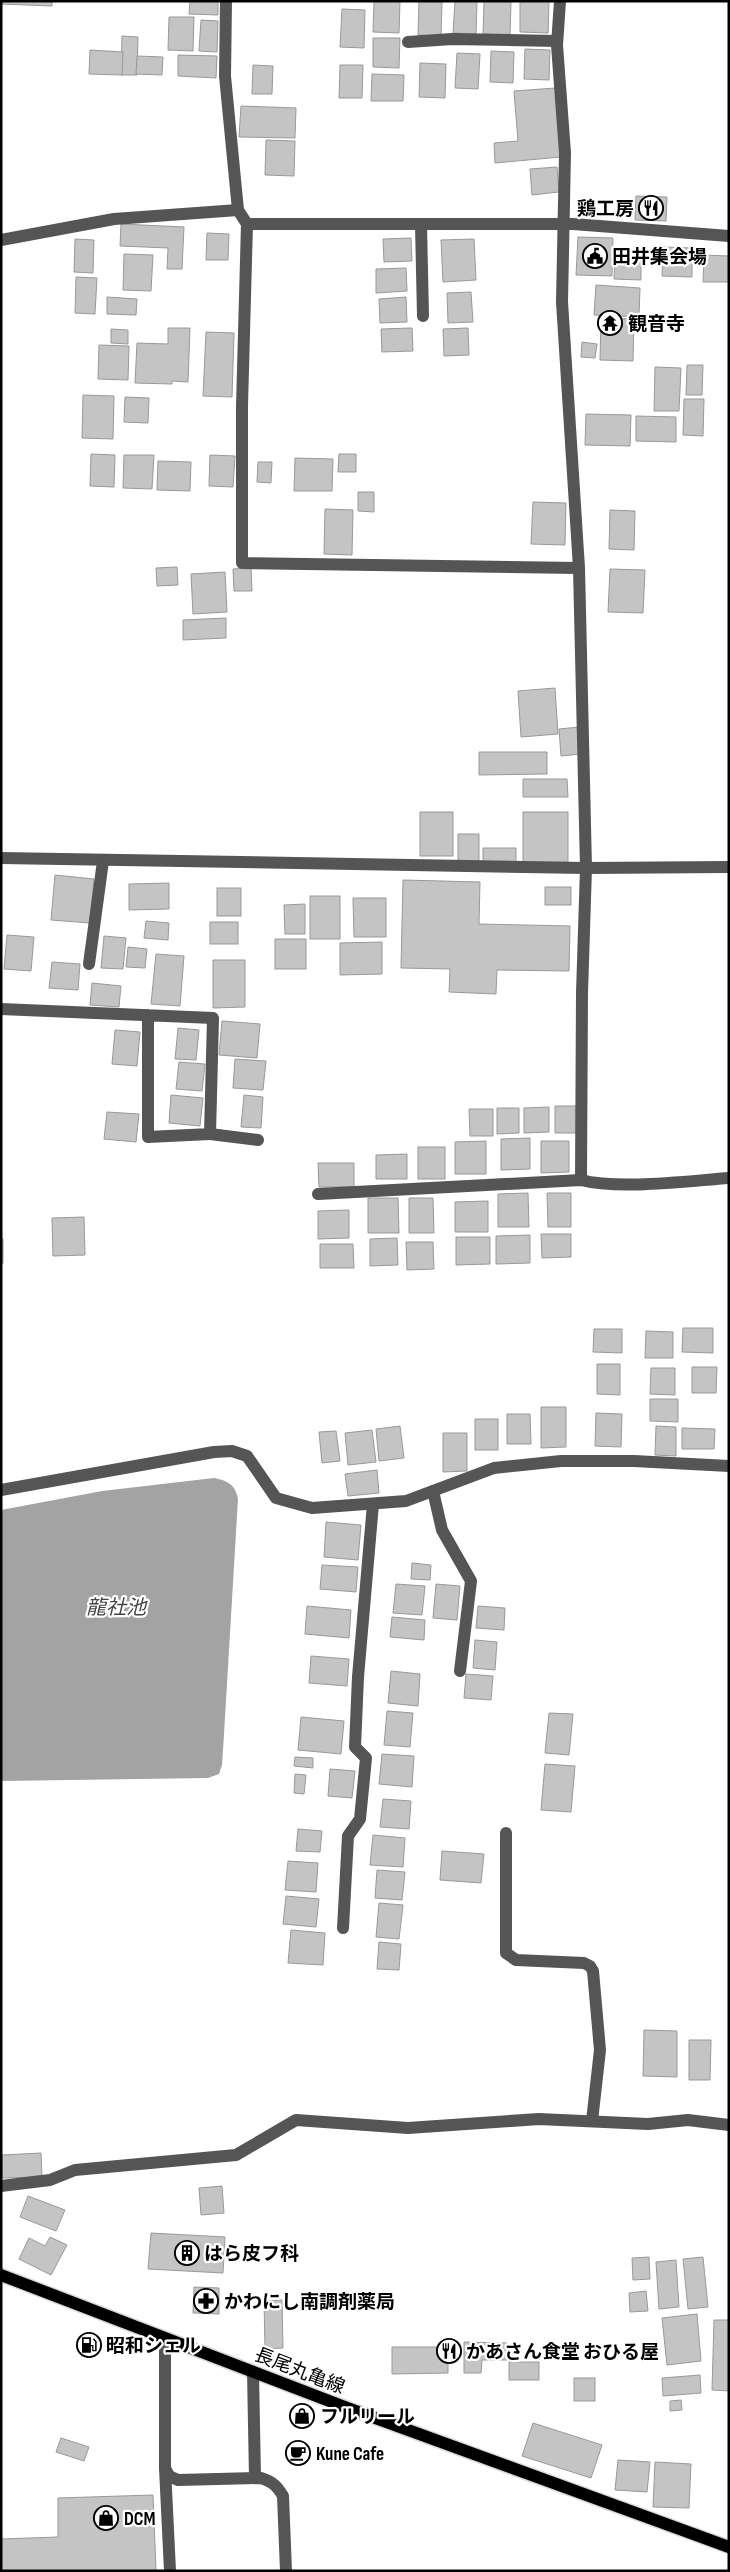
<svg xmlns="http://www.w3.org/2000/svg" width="730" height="2572" font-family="'Sofia Sans Condensed','Noto Sans JP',sans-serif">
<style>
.water{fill:#a3a3a3}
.building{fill:#c4c4c4;stroke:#999}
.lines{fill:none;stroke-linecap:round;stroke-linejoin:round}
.major-casing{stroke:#dbdbdb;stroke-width:15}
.minor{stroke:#555;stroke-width:12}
.major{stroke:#000;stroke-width:12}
.labels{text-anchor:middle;stroke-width:4.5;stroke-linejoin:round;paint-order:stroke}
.poi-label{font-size:19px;font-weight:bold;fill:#000;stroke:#fff;text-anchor:start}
.street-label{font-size:19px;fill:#000;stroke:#fff}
.water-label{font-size:20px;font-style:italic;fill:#444;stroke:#fff}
</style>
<rect width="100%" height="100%" fill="#fff"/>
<path class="water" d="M214,1478C229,1481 235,1485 238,1499L224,1734L222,1765L219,1774L208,1778L1,1781V1510L102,1491Z"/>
<g class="building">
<polygon points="1,1 52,1 52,6 1,4"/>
<polygon points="190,1 218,1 218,15 189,14"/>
<polygon points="374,1 400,1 399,33 373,32"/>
<polygon points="419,1 442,2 441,36 418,35"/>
<polygon points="455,1 477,1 476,34 453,33"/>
<polygon points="484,1 511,1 510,35 483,34"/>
<polygon points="520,1 549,1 548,33 520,32"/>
<polygon points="342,9 365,10 364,48 340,47"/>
<polygon points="169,17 194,17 193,51 168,50"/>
<polygon points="201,20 218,21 217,52 199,51"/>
<polygon points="122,36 138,37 137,75 121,75"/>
<polygon points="373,38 400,38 399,68 373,67"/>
<polygon points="525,49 550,50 549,80 524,79"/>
<polygon points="90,50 123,52 122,75 89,74"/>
<polygon points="491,51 514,52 513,83 490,82"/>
<polygon points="457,53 480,54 478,89 455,88"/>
<polygon points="178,55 217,56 216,78 178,76"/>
<polygon points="137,56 163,57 162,75 136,74"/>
<polygon points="420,63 446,64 445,98 419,97"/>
<polygon points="253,65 273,66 272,94 252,94"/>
<polygon points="340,65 363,65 362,98 339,98"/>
<polygon points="372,74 404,75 403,101 371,101"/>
<polygon points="555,88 561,157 495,163 494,143 518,141 514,91"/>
<polygon points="241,106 296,108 295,138 239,137"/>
<polygon points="266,140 295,141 294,176 265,175"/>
<polygon points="557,167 559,192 532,195 530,169"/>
<polygon points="636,196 667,197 666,221 635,220"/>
<polygon points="121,224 184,227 182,269 167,269 168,248 120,246"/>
<polygon points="207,233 229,234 228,260 206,260"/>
<polygon points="578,237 613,238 612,276 576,275"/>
<polygon points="411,238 412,261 384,262 383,239"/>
<polygon points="75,239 94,240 93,273 74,272"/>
<polygon points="474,239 476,280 443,282 441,240"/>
<polygon points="663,247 692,248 692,277 662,276"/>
<polygon points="124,254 153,255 151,291 123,290"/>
<polygon points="704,255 729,256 729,282 703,282"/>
<polygon points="615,257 641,258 641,280 614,279"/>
<polygon points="406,268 407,291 376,293 376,269"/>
<polygon points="76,277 97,278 95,314 75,313"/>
<polygon points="596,285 640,288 639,317 594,315"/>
<polygon points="471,292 473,322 448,323 447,293"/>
<polygon points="107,297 137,299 136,315 107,314"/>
<polygon points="406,297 407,322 380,323 379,299"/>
<polygon points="601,318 634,319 633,361 600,360"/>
<polygon points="168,328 190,328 188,382 172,381 172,384 135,383 137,343 168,344"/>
<polygon points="412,328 413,351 382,352 381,329"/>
<polygon points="468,328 469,355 444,356 443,329"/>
<polygon points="111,329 128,330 128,344 111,343"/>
<polygon points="206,332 234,333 232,397 203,396"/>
<polygon points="582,342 597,344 595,358 581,357"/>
<polygon points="99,345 129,346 128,380 98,379"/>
<polygon points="687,365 703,365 702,395 686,395"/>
<polygon points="655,367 681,368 679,411 654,411"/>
<polygon points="83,395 114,396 113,439 82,438"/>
<polygon points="125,397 149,398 148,423 124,422"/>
<polygon points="684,399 704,399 703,436 683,435"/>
<polygon points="586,414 631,415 630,446 585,445"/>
<polygon points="636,416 676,417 676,442 636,441"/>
<polygon points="91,454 115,455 114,487 90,486"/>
<polygon points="339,454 356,454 356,472 338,472"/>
<polygon points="124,455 154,455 152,489 123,488"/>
<polygon points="210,455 235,456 233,487 209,486"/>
<polygon points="295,458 333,459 332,491 294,491"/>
<polygon points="158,461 191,462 190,491 157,490"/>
<polygon points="258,462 272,462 271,483 257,482"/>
<polygon points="358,492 374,492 374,512 358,511"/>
<polygon points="533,502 566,503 565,545 531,544"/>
<polygon points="325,509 353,510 352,555 324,554"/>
<polygon points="610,510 635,511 634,550 609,549"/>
<polygon points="177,567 178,585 157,586 156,568"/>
<polygon points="251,568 252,591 234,591 233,569"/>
<polygon points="610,569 645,570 643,613 608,612"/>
<polygon points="225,572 227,612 193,614 191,574"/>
<polygon points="226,618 226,638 183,640 183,620"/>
<polygon points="555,688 558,734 521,737 518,691"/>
<polygon points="579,727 580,754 561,756 559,729"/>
<polygon points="479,752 547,752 547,774 479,775"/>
<polygon points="523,779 567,779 568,797 523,797"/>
<rect x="420" y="812" width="33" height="44"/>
<rect x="523" y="812" width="45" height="51"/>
<polygon points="458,834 479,834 479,864 458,865"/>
<polygon points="483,848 516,848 516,864 483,865"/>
<polygon points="55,875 94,879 90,923 51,920"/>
<polygon points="403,880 480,882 479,924 570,926 569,971 497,970 496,994 449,992 450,969 401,968"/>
<polygon points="169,883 169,909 129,910 129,884"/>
<rect x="545" y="887" width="26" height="18"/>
<rect x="217" y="888" width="24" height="28"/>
<rect x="310" y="896" width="30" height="43"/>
<polygon points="353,898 386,898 386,937 354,937"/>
<polygon points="305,904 305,934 285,934 284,905"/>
<polygon points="146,921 169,923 168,940 144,938"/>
<rect x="210" y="922" width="28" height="22"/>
<polygon points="7,935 34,937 31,971 4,969"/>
<polygon points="104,936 126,938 123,969 101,968"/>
<rect x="275" y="939" width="31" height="30"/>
<polygon points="382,942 382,974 340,975 340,943"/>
<polygon points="128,947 147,949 145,968 126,967"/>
<polygon points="156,954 184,956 180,1006 151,1004"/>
<polygon points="213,960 245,960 245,1007 213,1008"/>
<polygon points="52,962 80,964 78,990 49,988"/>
<polygon points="92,983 121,986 119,1007 90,1005"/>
<polygon points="222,1021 260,1024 257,1058 219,1055"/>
<polygon points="178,1028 199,1030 196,1060 175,1059"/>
<polygon points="115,1030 140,1032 137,1066 112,1064"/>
<polygon points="235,1059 266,1061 263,1090 233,1088"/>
<polygon points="179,1062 205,1064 202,1091 176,1089"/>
<polygon points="171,1095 203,1098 200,1126 169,1123"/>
<polygon points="244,1095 263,1097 261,1128 241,1127"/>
<rect x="555" y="1106" width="21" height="27"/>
<polygon points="549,1107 549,1132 524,1133 524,1108"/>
<polygon points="497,1108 519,1108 519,1133 497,1134"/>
<polygon points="469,1109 493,1109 493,1136 470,1136"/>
<polygon points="107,1112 139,1114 136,1142 104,1139"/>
<polygon points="530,1138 530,1169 501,1170 501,1139"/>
<polygon points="486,1141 486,1174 455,1174 455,1142"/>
<polygon points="541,1141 569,1141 569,1172 541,1173"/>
<rect x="418" y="1147" width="27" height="32"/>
<polygon points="407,1154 407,1179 376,1179 376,1155"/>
<polygon points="318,1163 354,1163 354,1187 319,1187"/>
<polygon points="528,1193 529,1227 498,1227 498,1194"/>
<polygon points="547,1193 571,1193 571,1227 548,1227"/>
<polygon points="368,1198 398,1198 399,1233 368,1233"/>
<polygon points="409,1198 433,1198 434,1233 409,1233"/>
<polygon points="488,1201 488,1232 455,1232 455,1202"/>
<polygon points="349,1210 349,1238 318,1239 318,1211"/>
<polygon points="84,1217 85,1255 53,1256 52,1218"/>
<polygon points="541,1234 571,1234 571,1257 542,1258"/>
<polygon points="530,1235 530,1263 496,1264 496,1236"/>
<polygon points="456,1237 490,1237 490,1264 456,1265"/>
<polygon points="397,1238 398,1265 370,1266 370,1239"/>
<rect x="1" y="1239" width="2" height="24"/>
<polygon points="406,1242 433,1242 434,1269 407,1270"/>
<polygon points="320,1244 353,1244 354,1268 320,1268"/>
<polygon points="683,1328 713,1328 713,1353 682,1352"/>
<polygon points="594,1329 622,1329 622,1353 593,1352"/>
<polygon points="646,1331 673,1332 673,1358 645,1358"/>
<polygon points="597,1364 620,1364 620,1395 597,1394"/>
<polygon points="692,1367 717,1367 716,1393 692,1393"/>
<polygon points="651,1368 675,1368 675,1395 650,1394"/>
<polygon points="650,1399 678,1399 678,1422 650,1421"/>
<polygon points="541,1407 566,1407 566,1447 541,1448"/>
<polygon points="596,1413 622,1414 621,1447 595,1446"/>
<polygon points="507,1414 530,1414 531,1444 507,1444"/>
<rect x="475" y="1419" width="23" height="31"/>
<polygon points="400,1426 404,1458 379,1461 376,1429"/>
<polygon points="656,1426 676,1427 676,1456 655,1455"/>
<polygon points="682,1428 715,1429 714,1449 682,1449"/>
<polygon points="372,1430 376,1462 348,1465 345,1433"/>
<polygon points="336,1431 340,1461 322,1463 319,1432"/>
<polygon points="443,1433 467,1433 467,1471 443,1472"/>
<polygon points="377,1470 379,1493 348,1496 345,1474"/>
<polygon points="326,1522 361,1525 358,1560 324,1557"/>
<polygon points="412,1563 431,1565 430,1580 411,1579"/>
<polygon points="322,1565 358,1567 356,1592 320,1589"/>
<polygon points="396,1584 425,1586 422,1615 393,1613"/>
<polygon points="436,1584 460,1586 457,1620 433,1618"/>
<polygon points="307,1606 351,1610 349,1638 305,1634"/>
<polygon points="478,1606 505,1608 504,1630 476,1628"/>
<polygon points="392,1617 425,1620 424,1640 390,1637"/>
<polygon points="475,1640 497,1642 495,1670 473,1668"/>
<polygon points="311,1656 349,1659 347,1686 309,1683"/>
<polygon points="391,1671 420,1674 418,1706 388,1703"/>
<polygon points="466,1674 493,1676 491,1700 464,1698"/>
<polygon points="387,1711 413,1713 410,1747 384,1745"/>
<polygon points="549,1713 573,1714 569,1755 545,1753"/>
<polygon points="301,1717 344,1721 341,1754 298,1750"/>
<polygon points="382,1754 414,1756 412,1787 379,1784"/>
<polygon points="295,1757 313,1758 313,1768 294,1766"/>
<polygon points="545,1764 575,1766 571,1812 541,1810"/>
<polygon points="330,1769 355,1771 352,1798 328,1796"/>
<polygon points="295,1774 306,1775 304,1794 294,1793"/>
<polygon points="383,1799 411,1801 409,1829 380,1827"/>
<polygon points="298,1829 322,1831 320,1852 296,1851"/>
<polygon points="373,1835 405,1838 403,1867 370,1865"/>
<polygon points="442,1851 484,1854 481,1883 440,1880"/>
<polygon points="288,1861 318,1863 316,1892 285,1890"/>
<polygon points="377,1870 405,1872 402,1900 375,1898"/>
<polygon points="286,1896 319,1899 316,1927 283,1924"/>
<polygon points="379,1903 403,1905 399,1939 376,1937"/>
<polygon points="291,1930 325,1933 323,1965 288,1963"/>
<polygon points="379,1942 401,1944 399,1970 377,1969"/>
<polygon points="644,2030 677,2031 677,2077 643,2076"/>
<polygon points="689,2040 711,2040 710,2080 689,2080"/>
<polygon points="41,2153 42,2177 2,2178 2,2155"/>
<polygon points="222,2186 224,2213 201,2215 199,2188"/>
<polygon points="28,2196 65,2210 56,2231 20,2217"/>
<polygon points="151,2233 225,2237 223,2273 148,2269"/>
<polygon points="50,2237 67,2245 51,2275 19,2259 29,2238 45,2246"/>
<polygon points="649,2257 650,2279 633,2280 632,2258"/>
<polygon points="703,2257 708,2307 688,2309 683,2259"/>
<polygon points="676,2260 679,2307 659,2309 656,2262"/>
<polygon points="194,2287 219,2288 219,2314 193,2313"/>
<polygon points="646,2291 648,2311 630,2312 629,2293"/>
<polygon points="282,2300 283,2348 265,2349 264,2301"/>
<polygon points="697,2314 701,2361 667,2365 662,2318"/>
<polygon points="714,2320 729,2320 729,2391 712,2390"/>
<polygon points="464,2342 507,2343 507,2360 482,2360 481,2373 464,2373"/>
<polygon points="392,2347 448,2347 448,2373 392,2374"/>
<rect x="509" y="2362" width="30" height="18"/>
<polygon points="700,2375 701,2393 663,2396 662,2378"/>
<rect x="574" y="2378" width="21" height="23"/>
<polygon points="681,2400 682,2410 670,2411 670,2401"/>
<polygon points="533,2423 602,2445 591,2478 522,2456"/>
<polygon points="61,2438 89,2447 84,2461 56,2452"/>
<polygon points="618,2460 650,2462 647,2492 615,2490"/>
<polygon points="655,2462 691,2464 689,2508 653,2507"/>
<polygon points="153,2495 156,2571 1,2571 1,2539 58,2537 58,2498"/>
</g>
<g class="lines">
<defs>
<polyline id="major" points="1,2275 345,2407 729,2547"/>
</defs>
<use href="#major" class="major-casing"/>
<g class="minor">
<polyline points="226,1 225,76 238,210 247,224 242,406 242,563 579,568"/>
<polyline points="560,1 557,45 565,153 562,302 579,568 586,868 582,993 581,1180"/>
<polyline points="408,42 452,39 557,41"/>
<polyline points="247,224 573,224 729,236"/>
<polyline points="421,225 423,316"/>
<polyline points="1,240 114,219 238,210"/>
<polyline points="1,858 586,868 729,867"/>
<polyline points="89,964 103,861"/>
<polyline points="1,1009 213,1018 210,1134 148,1137 148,1015"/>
<polyline points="210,1134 258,1140"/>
<path d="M318,1194L581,1180C619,1190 687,1181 729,1178"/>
<polyline points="1,1490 214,1452 232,1451 247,1456 276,1498 312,1508 406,1501 494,1468 561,1461 634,1461 729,1466"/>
<polyline points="433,1491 442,1530 471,1581 460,1671"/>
<polyline points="506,1833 506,1953 516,1960 584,1963 590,1966 593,1971 600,2050 592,2121"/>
<polyline points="343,1928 348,1836 360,1819 366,1758 355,1747 358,1677 373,1504"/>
<polyline points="1,2186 50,2180 75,2170 236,2155 296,2120 408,2128 539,2119 648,2124 688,2120 729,2125"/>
<polyline points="165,2339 165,2468 170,2571"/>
<polyline points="253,2372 255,2478"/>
<path d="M165,2468L169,2476L178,2480L261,2478C273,2482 277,2486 283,2496L286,2571"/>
</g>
<use href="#major" class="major"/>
</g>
<defs>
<symbol id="restaurant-ring" viewBox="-11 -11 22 22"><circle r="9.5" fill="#fff" stroke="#000" stroke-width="1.5"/><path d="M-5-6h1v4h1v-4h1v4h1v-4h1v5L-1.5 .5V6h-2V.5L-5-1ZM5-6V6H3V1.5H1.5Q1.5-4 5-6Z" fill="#000"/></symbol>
<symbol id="civic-ring" viewBox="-11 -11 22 22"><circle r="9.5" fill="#fff" stroke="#000" stroke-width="1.5"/><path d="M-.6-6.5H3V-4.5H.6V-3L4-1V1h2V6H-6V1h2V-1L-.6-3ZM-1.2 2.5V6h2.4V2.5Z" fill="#000"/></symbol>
<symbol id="temple-ring" viewBox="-11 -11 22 22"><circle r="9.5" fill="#fff" stroke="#000" stroke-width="1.5"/><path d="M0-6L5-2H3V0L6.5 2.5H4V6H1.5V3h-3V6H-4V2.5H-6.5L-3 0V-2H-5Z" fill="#000"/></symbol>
<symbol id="building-ring" viewBox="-11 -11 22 22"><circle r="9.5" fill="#fff" stroke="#000" stroke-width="1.5"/><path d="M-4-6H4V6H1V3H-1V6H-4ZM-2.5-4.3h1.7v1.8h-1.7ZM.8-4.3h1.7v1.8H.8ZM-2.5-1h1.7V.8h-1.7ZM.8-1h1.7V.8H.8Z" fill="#000"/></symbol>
<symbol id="pharmacy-ring" viewBox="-11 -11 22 22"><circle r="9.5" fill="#fff" stroke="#000" stroke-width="1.5"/><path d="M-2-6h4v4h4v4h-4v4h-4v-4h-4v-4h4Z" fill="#000"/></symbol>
<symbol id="fuel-ring" viewBox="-11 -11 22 22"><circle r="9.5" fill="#fff" stroke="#000" stroke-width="1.5"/><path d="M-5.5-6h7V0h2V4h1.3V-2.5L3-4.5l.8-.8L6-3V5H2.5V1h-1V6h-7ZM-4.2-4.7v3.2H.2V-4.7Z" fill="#000"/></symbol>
<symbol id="shop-ring" viewBox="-11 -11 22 22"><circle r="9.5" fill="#fff" stroke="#000" stroke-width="1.5"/><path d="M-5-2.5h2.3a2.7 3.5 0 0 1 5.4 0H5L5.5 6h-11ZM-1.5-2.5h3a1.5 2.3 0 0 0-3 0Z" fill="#000"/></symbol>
<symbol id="cafe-ring" viewBox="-11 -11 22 22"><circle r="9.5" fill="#fff" stroke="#000" stroke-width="1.5"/><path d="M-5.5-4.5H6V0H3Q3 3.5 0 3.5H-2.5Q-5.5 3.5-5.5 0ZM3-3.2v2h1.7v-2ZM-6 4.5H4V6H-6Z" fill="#000"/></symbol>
</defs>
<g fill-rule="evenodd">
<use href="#restaurant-ring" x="637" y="194" width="28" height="28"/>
<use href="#civic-ring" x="581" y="242" width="28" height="28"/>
<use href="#temple-ring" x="596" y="309" width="28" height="28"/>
<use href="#building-ring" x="173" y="2239" width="28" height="28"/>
<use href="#pharmacy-ring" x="192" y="2287" width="28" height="28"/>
<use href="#fuel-ring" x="75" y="2331" width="28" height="28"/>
<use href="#restaurant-ring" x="435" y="2337" width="28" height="28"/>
<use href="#shop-ring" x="288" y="2402" width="28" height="28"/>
<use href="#cafe-ring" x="284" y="2439" width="28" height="28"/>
<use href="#shop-ring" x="92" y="2504" width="28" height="28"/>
</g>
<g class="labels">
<g class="poi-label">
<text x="634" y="215" text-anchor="end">鶏工房</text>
<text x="612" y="263">田井集会場</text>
<text x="628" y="330">観音寺</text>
<text x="204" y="2260">はら皮フ科</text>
<text x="224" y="2308">かわにし南調剤薬局</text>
<text x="106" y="2352">昭和シェル</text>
<text x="466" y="2358">かあさん食堂 おひる屋</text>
<text x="320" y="2423">フルリール</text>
<text x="316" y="2460">Kune Cafe</text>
<text x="124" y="2525">DCM</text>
</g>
<g class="street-label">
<text transform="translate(300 2370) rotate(21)" y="7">長尾丸亀線</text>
</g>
<g class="water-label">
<text x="116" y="1614">龍社池</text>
</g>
</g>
<rect width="730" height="2572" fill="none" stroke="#000000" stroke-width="5"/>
</svg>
